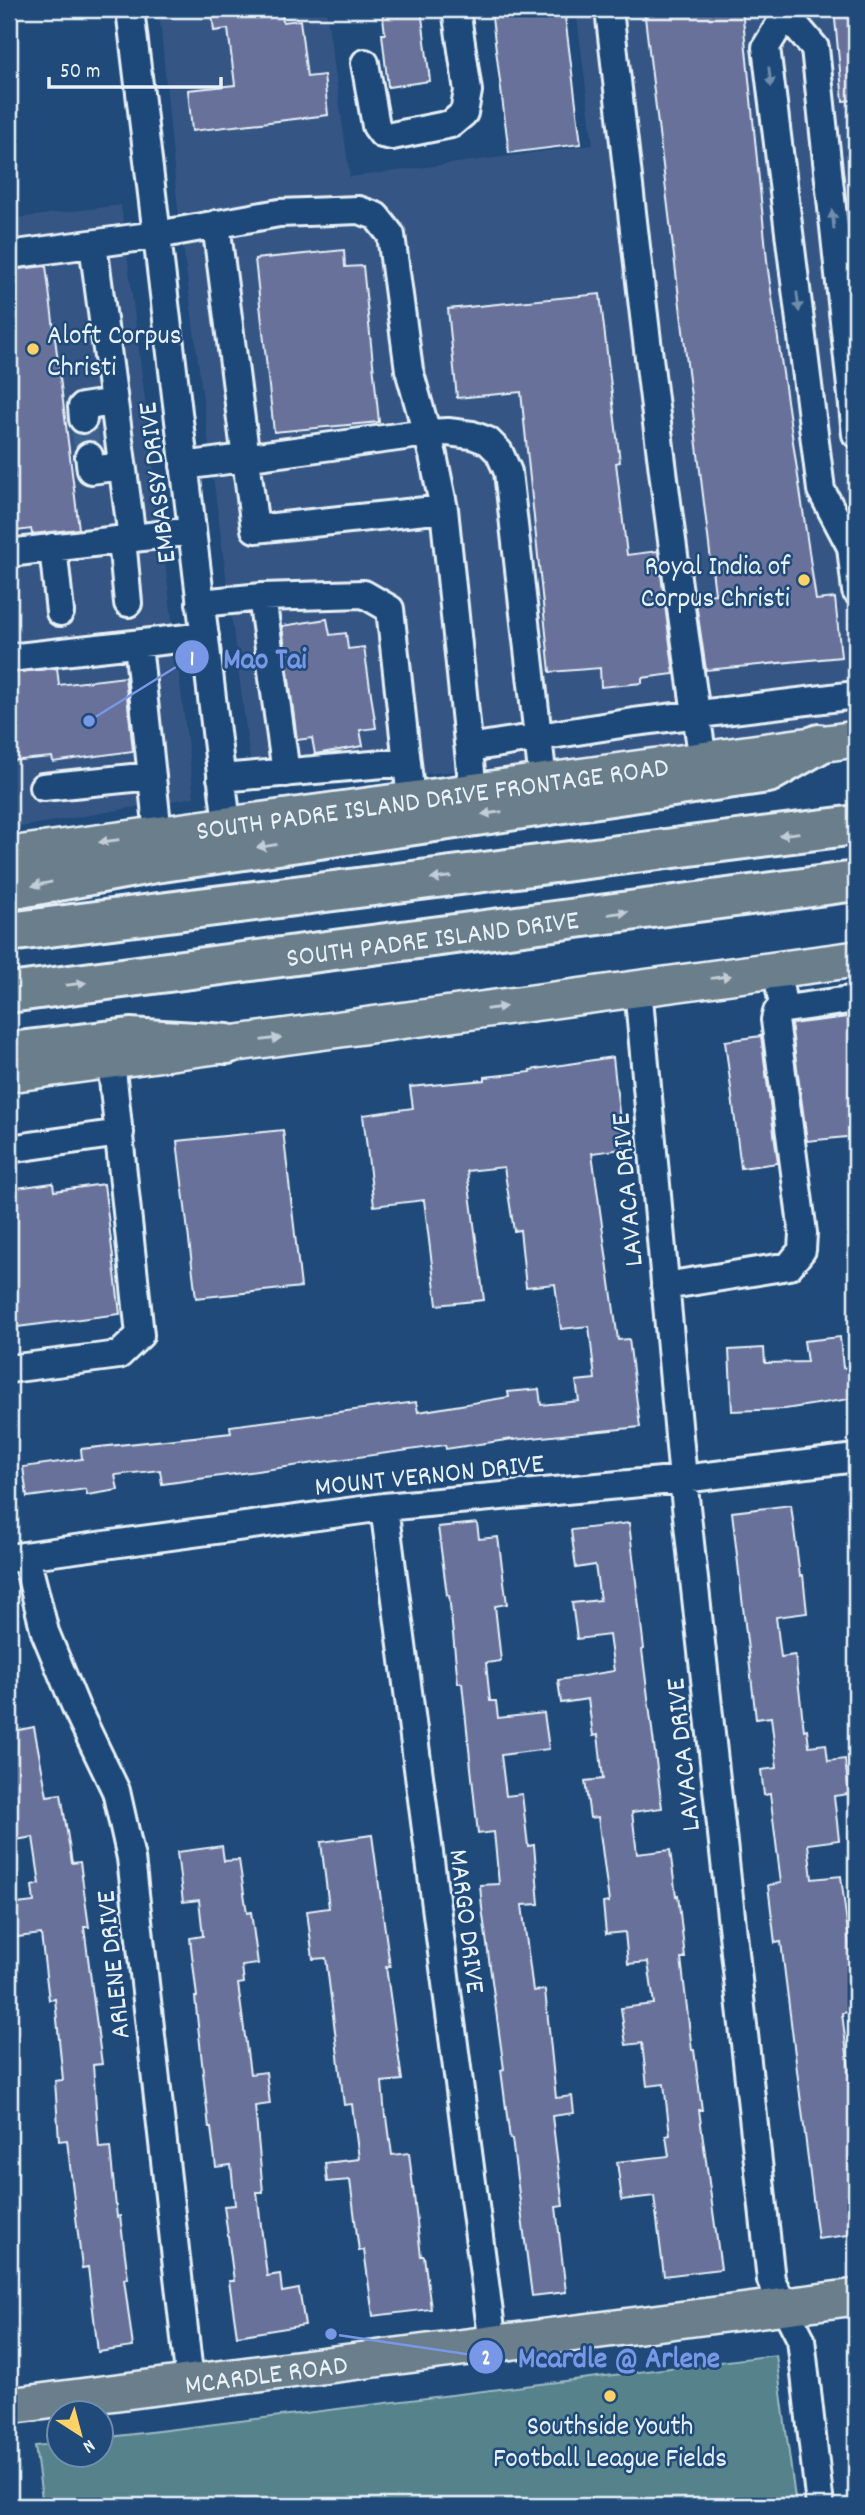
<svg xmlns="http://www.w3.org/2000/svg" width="865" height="2515" viewBox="0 0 865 2515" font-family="Dekko,sans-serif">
	<rect width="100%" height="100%" fill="#1f4a7a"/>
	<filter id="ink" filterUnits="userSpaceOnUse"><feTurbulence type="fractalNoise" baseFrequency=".0143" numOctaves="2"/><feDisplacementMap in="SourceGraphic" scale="14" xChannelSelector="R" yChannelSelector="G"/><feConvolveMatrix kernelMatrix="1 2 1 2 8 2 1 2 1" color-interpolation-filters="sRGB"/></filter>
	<g filter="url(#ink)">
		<path fill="#355684" d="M159,9H326L350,177L593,145L576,9H856V723L668,751L254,790L177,200Z
			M121,205L194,797L9,829V219Z"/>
		<path fill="#54828b" stroke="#9ebac2" stroke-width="2" d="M776,2355L796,2506H43L35,2446L59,2443L60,2456H102V2438Z"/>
		<path fill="#67719a" stroke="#e8f1f8" stroke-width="2" d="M260,9H281L283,22L300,20L307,77L324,75L328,115L192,131L188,90L235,85L228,29L214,31L212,13Z
			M382,9H421L430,81L388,87L382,34H385Z
			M501,9H564L581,144L509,153L491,10Z
			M644,9H742L768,270L816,600L835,598L841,657L706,670L695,596L715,594Z
			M834,9H856V100L843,101Z
			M344,250L345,267L363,266L379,422L274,432L255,259Z
			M46,266L79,529L32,534L31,529L9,532V479L15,478L9,430V270Z
			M600,294L620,462L616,463L627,555L658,551L674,674L642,678V683L601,687L600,668L550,672L521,392L457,398L448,309Z
			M327,619L330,635L346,633L348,649L364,647L376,728L360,730L363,746L315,754L312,738L297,740L282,626Z
			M57,668L59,685L125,677L133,751L53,762L52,757L9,761V673Z
			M856,1016V1136L807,1141L791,1024Z
			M761,1036L778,1163L741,1168L725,1041Z
			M613,1057L623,1149L592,1153L618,1340L629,1339L640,1427L513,1440V1439L446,1449L445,1445L162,1484L160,1470L115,1475L118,1490L87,1495L86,1489L27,1497L23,1467L82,1459L81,1449L231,1433L230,1426L416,1402L418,1412L509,1397L508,1392L539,1389L541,1405L579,1401L576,1381L595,1379L589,1326L561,1329L555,1284L526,1287L520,1230L514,1231L504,1167L467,1171L484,1300L437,1305L424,1200L374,1206L363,1115L413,1108L410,1087L485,1080V1077L531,1072L530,1070Z
			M283,1130L301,1287L196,1298L177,1141Z
			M53,1183L54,1191L104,1184L120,1314L9,1328V1189Z
			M840,1337L843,1368L856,1366V1398L785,1409L732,1411L729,1350L764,1348L765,1363L807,1362L804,1341Z
			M791,1505L800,1576L803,1575L807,1613L776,1617L781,1657L795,1655L804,1730L807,1729L809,1746L826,1744L828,1761L845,1759L849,1794L834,1796L839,1840L808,1844L812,1879L841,1876L856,1999V2011L842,2013L856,2128V2139L852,2140L856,2173L851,2174L856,2214V2234L818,2239L781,1942L775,1943L768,1885L781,1883L770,1794L764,1795L761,1770L777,1768L771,1717L756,1719L732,1512Z
			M477,1523L479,1539L498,1537L507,1604L495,1606L501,1661L486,1663L490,1701H496L498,1718L544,1713L549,1749L501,1755L506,1796L522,1794L528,1846L534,1845L539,1904L522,1905L533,1991L545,1990L556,2098L572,2096L574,2113L552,2116L563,2206L556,2207L566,2292L532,2296L512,2139H510L501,2070L504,2069L482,1908L480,1885L499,1884L494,1832L478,1834L462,1683H458L449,1595H447L438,1527Z
			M629,1523L644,1649L642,1650L662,1808L632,1812L637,1854L670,1850L676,1896L678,1895L685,1958H681L692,2050H694L702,2110H699L721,2269L664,2276L654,2196L622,2200L617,2162L669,2156L666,2136L670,2135L664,2084L647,2086L642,2043L626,2045L621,2008L654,2004L648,1962L628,1964L625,1932L606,1934L603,1903L609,1902L598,1817L590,1818L585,1781L603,1779L598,1735L593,1736L588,1699L561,1703L558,1680L614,1671L609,1635L577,1639L572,1603L600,1600L595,1565L576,1568L571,1530Z
			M34,1727L47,1796L61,1794L72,1863L80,1862L89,1927H84L102,2064L93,2065L99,2148L110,2147L117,2217L120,2216L128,2278L124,2279L133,2347L98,2352L88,2267L82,2268L67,2140L59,2141L55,2081L63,2080L55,1999L49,2000L41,1934L9,1938V1905L34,1902L32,1886L40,1884L33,1837L16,1840L9,1790V1732Z
			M372,1835L390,1966L386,1967L402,2080L382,2082L385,2117H387L392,2155L409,2153L421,2256H424L431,2309L373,2316L364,2250L359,2251L350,2180L327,2182L325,2163L359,2159L352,2104L344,2105L326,1958L313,1959L307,1911L329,1908L321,1842Z
			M222,1846L224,1861L239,1860L247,1913L251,1912L258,1964L242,1966L244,1983L238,1984L250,2074L266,2072L270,2104L255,2106L263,2192H257L267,2276L280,2274L282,2292L299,2289L305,2325L237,2336L229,2281H234L224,2206L235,2205L231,2165L216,2167L211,2128H209L195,1997H197L190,1938L203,1936L199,1900L183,1902L177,1852Z"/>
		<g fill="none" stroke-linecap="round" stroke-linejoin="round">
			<path stroke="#3d638d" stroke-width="26" stroke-dasharray="26 13" stroke-linecap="butt" d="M83,419L89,456"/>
			<g stroke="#e8f1f8" stroke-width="32">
				<path id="minor" d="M130,9L227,824
					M609,9C637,259 665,510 703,760
					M785,9L786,14L815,48L856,434
					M786,14L766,47L821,490L851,547L856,521
					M365,63L376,126L382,134L392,136L451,124L464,113L468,91L456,9
					M216,224L255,529L444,509
					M93,244L132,538
					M9,255L157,235L279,213L359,210L376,216L391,235L409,370L433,455L444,509L473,791
					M83,419L82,407L114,402
					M89,456L91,470L122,466
					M184,466L427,433L448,432L472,435L488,441L499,452L508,472L543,781
					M122,539L128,603
					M53,547L60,612
					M851,547L856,591
					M9,553L192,531
					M262,597L286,773
					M200,603L262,597L364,594L390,609L411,799
					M138,644L158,834
					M9,658L205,636
					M469,748L634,722L856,695
					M221,778L407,762
					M43,787L152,776
					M638,988L683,1479L771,2280L801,2339L820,2506
					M780,989L783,1005L786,1009L856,999
					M9,1149L120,1133
					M665,1286L789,1266L802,1250L803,1233L775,1020L777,1012L783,1005
					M9,1369L119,1355L140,1335L111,1060
					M384,1507L493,2344
					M26,1557L45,1632L77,1710L116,1791L131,1858L190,2383
					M9,1558L384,1507L683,1479L856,1458"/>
			</g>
			<g stroke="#e8f1f8" stroke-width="40">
				<g id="major">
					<path id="s1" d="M9,855L856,739"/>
					<path d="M9,1074L856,959"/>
					<path id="s2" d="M9,2406L856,2297"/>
				</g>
			</g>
			<g stroke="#e8f1f8" stroke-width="44">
				<g id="highway">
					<path d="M9,890L155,863L768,773L819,744"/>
					<path d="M9,932L856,825"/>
					<path id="s3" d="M9,993L856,881"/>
					<path d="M9,1052L130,1038L227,1044"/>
				</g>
			</g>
			<use href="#minor" stroke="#1f4a7a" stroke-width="26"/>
			<use href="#major" stroke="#6b7e8b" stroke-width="35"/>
			<use href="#highway" stroke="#6b7e8b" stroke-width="38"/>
		</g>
		<defs><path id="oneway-solid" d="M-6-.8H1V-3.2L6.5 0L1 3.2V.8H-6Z" transform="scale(1.75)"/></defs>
		<g fill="#6f8dac">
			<use href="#oneway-solid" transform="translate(770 77) rotate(83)"/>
			<use href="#oneway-solid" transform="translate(833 220) rotate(-96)"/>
			<use href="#oneway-solid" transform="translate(798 302) rotate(83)"/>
		</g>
		<g fill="#c2ced7">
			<use href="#oneway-solid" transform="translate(492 813) rotate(172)"/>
			<use href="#oneway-solid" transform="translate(789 834) rotate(173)"/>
			<use href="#oneway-solid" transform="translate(109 841) rotate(172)"/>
			<use href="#oneway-solid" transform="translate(267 846) rotate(171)"/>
			<use href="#oneway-solid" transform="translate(441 878) rotate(173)"/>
			<use href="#oneway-solid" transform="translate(42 884) rotate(169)"/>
			<use href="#oneway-solid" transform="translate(618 913) rotate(-8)"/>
			<use href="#oneway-solid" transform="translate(721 977) rotate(-8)"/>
			<use href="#oneway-solid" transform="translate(76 984) rotate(-8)"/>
			<use href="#oneway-solid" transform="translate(496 1008) rotate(-8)"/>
			<use href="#oneway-solid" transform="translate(271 1039) rotate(-8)"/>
		</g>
	</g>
	<g fill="#ffd166" stroke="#1f4a7a" stroke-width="2.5">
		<circle cx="33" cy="349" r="7"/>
		<circle cx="804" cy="580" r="7"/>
		<circle cx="610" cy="2396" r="7"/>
	</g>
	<g text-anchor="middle" stroke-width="5" stroke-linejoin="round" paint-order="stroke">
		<g font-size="28" fill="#e8f1f8" stroke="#1f4a7a" text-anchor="start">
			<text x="47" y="343">Aloft Corpus<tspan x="47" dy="32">Christi</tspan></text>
			<text x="790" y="574" text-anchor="end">Royal India of<tspan x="790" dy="32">Corpus Christi</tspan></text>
			<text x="610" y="2434" text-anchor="middle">Southside Youth<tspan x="610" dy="32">Football League Fields</tspan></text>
		</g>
		<g font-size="28" fill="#e8f1f8" stroke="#1f4a7a">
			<text transform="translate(155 483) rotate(-97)" y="10">EMBASSY DRIVE</text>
			<text dy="10" stroke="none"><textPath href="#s1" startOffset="427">SOUTH PADRE ISLAND DRIVE FRONTAGE ROAD</textPath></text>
			<text dy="10" stroke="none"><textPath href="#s3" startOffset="427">SOUTH PADRE ISLAND DRIVE</textPath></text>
			<text transform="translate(625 1190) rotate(-95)" y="10">LAVACA DRIVE</text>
			<text transform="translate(429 1473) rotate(-6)" y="10">MOUNT VERNON DRIVE</text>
			<text transform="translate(681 1755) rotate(-96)" y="10">LAVACA DRIVE</text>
			<text transform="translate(469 1921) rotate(83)" y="10">MARGO DRIVE</text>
			<text transform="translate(111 1965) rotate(-96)" y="10">ARLENE DRIVE</text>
			<text dy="10" stroke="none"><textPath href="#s2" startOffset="259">MCARDLE ROAD</textPath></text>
		</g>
	</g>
	<path fill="none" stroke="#7897e6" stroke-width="2.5" d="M89 721L192 657M331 2334L486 2357"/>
	<g fill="#7897e6" stroke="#1f4a7a" stroke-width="2.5">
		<circle cx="89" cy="721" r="7"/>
		<circle cx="331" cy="2334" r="7"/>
		<circle cx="192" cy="657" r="18"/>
		<circle cx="486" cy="2357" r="18"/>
	</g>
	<g font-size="21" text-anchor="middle" font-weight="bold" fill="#fff">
		<text x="192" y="665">1</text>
		<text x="486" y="2364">2</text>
	</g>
	<g font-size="30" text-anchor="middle" font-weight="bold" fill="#7897e6" stroke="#1f4a7a" stroke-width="5" stroke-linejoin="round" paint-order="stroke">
		<text x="265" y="668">Mao Tai</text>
		<text x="619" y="2367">Mcardle @ Arlene</text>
	</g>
	<rect width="865" height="2515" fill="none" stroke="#1f4a7a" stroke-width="35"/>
	<rect x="18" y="18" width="830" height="2480" fill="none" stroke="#e8f1f8" stroke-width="2.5" filter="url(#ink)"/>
	<g transform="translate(80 2434) rotate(144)"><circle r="33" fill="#1f4a7a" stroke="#6f8dac" stroke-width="2"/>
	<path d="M0-5L12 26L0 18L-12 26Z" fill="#ffd166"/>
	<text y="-10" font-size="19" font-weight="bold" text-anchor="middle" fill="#e8f1f8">N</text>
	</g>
	<path d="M49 77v10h172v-10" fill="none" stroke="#e8f1f8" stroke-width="3.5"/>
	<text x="60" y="77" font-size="21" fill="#e8f1f8" stroke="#1f4a7a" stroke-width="5" paint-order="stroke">50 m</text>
</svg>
